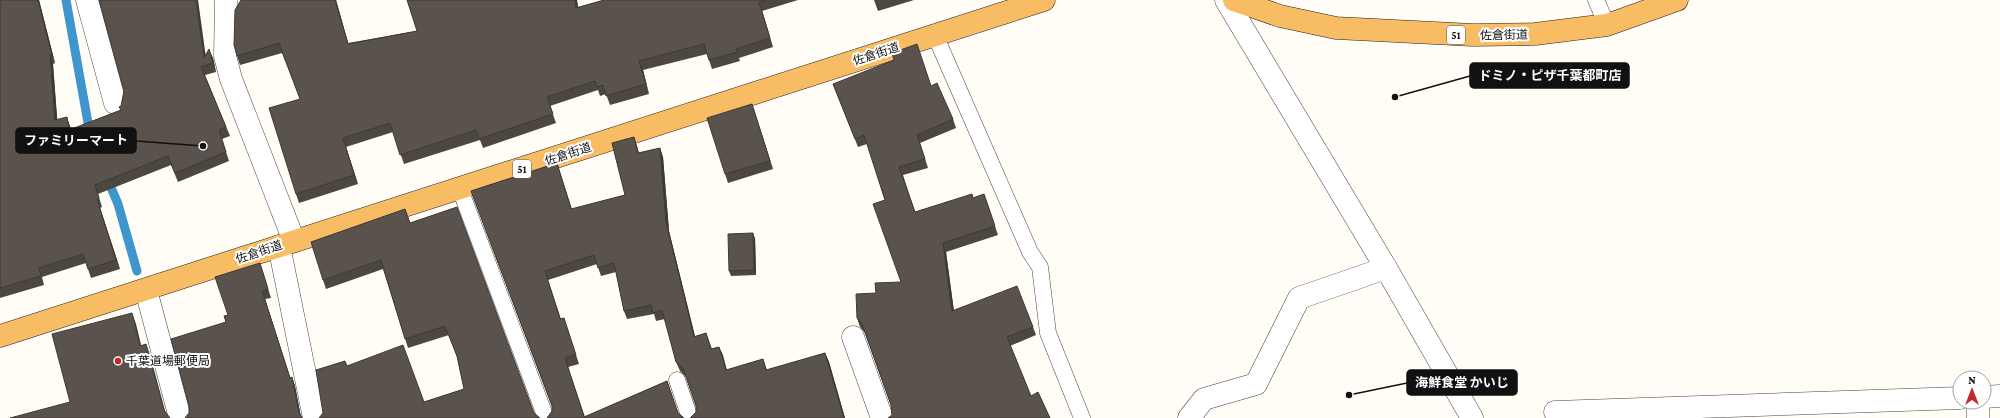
<svg xmlns="http://www.w3.org/2000/svg" width="2000" height="418" viewBox="0 0 2000 418" font-family="'Crimson Pro','Noto Sans JP',serif">
	<rect width="100%" height="100%" fill="#fffdf5"/>
	<g fill="none" stroke-linecap="round" stroke-linejoin="round">
		<path stroke="#3f96cf" stroke-width="9" d="M66,0L90,134
			M107,178L118,204L137,271"/>
		<g stroke="#444" stroke-width="17">
			<path id="service" d="M1596,0L1607,25
				M935,35L1030,252L1040,267L1048,333L1082,418
				M460,189L546,418
				M677,380L690,418"/>
		</g>
		<g stroke="#444" stroke-width="23">
			<path id="minor" d="M87,0L115,103
				M226,0L225,56L231,79L294,241
				M279,246L314,418
				M146,290L180,418
				M853,337L882,418
				M1984,397L2000,396
				M1978,402V418
				M1555,412L1960,398
				M1189,418L1204,399L1256,384L1299,298L1386,268"/>
		</g>
		<g stroke="#444" stroke-width="23">
			<path id="tertiary" d="M1226,0L1386,268L1472,418"/>
		</g>
		<g stroke="#222" stroke-width="23">
			<path id="trunk" d="M1234,0L1280,16L1336,28L1473,35L1535,34L1607,25L1677,0
				M0,336L1044,0"/>
		</g>
		<use href="#service" stroke="#fff" stroke-width="16"/>
		<use href="#minor" stroke="#fff" stroke-width="22"/>
		<use href="#tertiary" stroke="#fff" stroke-width="22"/>
		<use href="#trunk" stroke="#f7bc64" stroke-width="22"/>
	</g>
	<path fill="#4d4742" d="M0,0H39L55,63L53,64L57,120L70,126L71,130L121,110L124,91L206,55L213,58L216,72L205,75L230,136L222,139L229,161L178,182L171,165L98,194L102,207L100,208L120,269L91,278L86,263L42,277L44,285L0,298Z
		M241,0H336L348,43L417,31L577,0L578,7L605,0H798L762,11L773,47L739,58L740,61L712,69L707,54L643,70L649,94L610,105L606,94L600,96L598,90L550,106L556,123L483,148L480,140L404,164L393,132L346,147L358,184L299,203L296,194L300,99L282,53L240,65L237,56Z
		M874,0H914L878,11Z
		M833,84L931,86L953,119L956,128L920,143L928,168L903,175L915,212L973,198L984,194L998,235L946,252L954,311L1033,327L1036,335L1010,346L1031,396L1050,418L892,415L891,405L865,333L860,327L857,318L876,293L901,282L885,200L867,144L858,147Z
		M752,104L773,169L728,183L725,174Z
		M634,137L639,153L660,148L663,157L669,231L695,336L706,333L712,349L719,347L727,370L763,359L767,370L825,353L829,362L845,418H690L696,412V406L686,377L680,371L676,362L665,319L656,321L654,314L627,319L624,311L616,272L601,276L597,264L548,280L561,319L564,318L579,364L568,367L585,417L667,381L678,413L684,418H547L552,411V406L471,191L557,163L572,209L625,195L612,143Z
		M410,223L534,413H323L347,366L424,402L464,389L457,357L449,335L408,348L383,269L326,289L323,280Z
		M755,238L756,275L731,276L729,271Z
		M263,272L271,298L265,299L290,378L292,377L295,386L301,417L189,413L226,322L228,315Z"/>
	<path fill="#3f3936" d="M38,0H39L55,63L52,55Z
		M196,0H198L207,65L204,58Z
		M335,0H336L351,53L348,44Z
		M575,0H577L579,17L576,8Z
		M759,2L762,11L773,47L770,38Z
		M209,49L213,58L216,72L213,63Z
		M50,55L53,64L58,129L55,120Z
		M639,61L643,70L649,94L646,84Z
		M752,104L755,113L773,169L770,161Z
		M67,117L70,126L73,139L69,130Z
		M634,137L637,146L641,162L638,153Z
		M343,138L346,147L358,184L354,175Z
		M660,148L663,157L669,231L697,345L694,337L666,222Z
		M97,199L100,208L120,269L116,260Z
		M753,233L755,238L756,275L754,270Z
		M943,243L946,252L955,320L952,311Z
		M262,291L265,299L293,386L290,378Z
		M132,313L136,324L144,357L140,346Z
		M146,344L150,355L167,418L164,410Z
		M719,347L723,355L729,379L726,370Z
		M825,353L829,362L845,418H844Z
		M292,377L295,386L301,418L299,412Z"/>
	<path fill="#5a524d" stroke="#3f3936" d="M0,0H38L52,55H50L55,120L67,117L69,130L121,110L119,107L121,106L124,91L99,0H196L204,58L209,49L213,63L201,67L226,127L219,130L226,152L175,173L168,156L95,185L99,198L97,199L116,260L88,269L83,254L39,268L41,276L0,288Z
		M241,0H335L348,44L417,31L407,0H575L576,8L604,0H766L759,2L770,38L736,49L737,52L709,60L704,44L639,61L646,84L606,96L603,85L597,87L595,81L547,97L553,114L479,139L476,130L400,155L390,123L343,138L354,175L296,194L269,108L300,99L279,43L237,56L234,45L235,10Z
		M917,44L931,86L937,83L953,119L917,135L925,159L899,167L915,212L972,194L973,198L984,194L995,226L943,243L952,311L1017,286L1033,327L1007,337L1031,396L1038,392L1050,418H888L892,415L891,405L862,324L857,318L856,294L876,293L875,283L901,282L873,204L885,200L864,135L855,139L833,84L894,60L892,53Z
		M752,104L770,161L725,174L707,118Z
		M634,137L638,153L660,148L666,222L694,337L706,333L711,349L719,347L726,370L763,359L766,370L825,353L844,418H690L696,412V406L683,368L676,362L662,310L653,313L651,305L624,311L614,263L598,268L594,255L545,271L560,319L564,318L576,355L565,358L584,417L667,381L678,413L684,418H547L552,411V406L471,191L557,163L571,209L625,195L612,143Z
		M457,207L534,413L540,418H319L323,413L316,370L345,361L347,366L403,345L424,402L464,389L457,356L445,326L405,339L381,260L323,280L311,242L405,209L410,223Z
		M753,233L754,270L729,271L728,234Z
		M260,263L268,289L262,291L290,378L292,377L299,412L302,418H185L189,413V406L171,339L226,322L224,316L228,315L215,277Z
		M132,313L140,346L146,344L164,410L170,418H10L70,402L52,334Z"/>
	<circle fill="#c4262e" stroke="#fff" stroke-width="1.5" cx="118" cy="361" r="4"/>
	<g text-anchor="middle" stroke-width="4" stroke-linejoin="round" paint-order="stroke">
		<g fill="#fff" stroke="#585858" stroke-width="1">
			<rect x="1447" y="26" width="18" height="18" rx="3"/>
			<rect x="513" y="160" width="18" height="18" rx="3"/>
		</g>
		<g font-size="11" font-weight="bold" fill="#111">
			<text x="1456" y="39">51</text>
			<text x="522" y="173">51</text>
		</g>
		<g font-size="12" fill="#111" stroke="#fff">
			<text transform="translate(1504 35) rotate(-1)" y="4">佐倉街道</text>
			<text transform="translate(876 54) rotate(-18)" y="4">佐倉街道</text>
			<text transform="translate(568 154) rotate(-18)" y="4">佐倉街道</text>
			<text transform="translate(259 252) rotate(-19)" y="4">佐倉街道</text>
		</g>
		<g font-size="12" fill="#111" stroke="#fff" text-anchor="start">
			<text x="126" y="365">千葉道場郵便局</text>
		</g>
	</g>
	<path fill="none" stroke="#111" stroke-width="1.5" d="M1395 97L1470 76M203 146L136 141M1349 395L1407 383"/>
	<g fill="#111" stroke="#fff" stroke-width="1.5">
		<circle cx="1395" cy="97" r="4"/>
		<circle cx="203" cy="146" r="4"/>
		<circle cx="1349" cy="395" r="4"/>
	</g>
	<g fill="#111" stroke="#111" stroke-width="1.5">
		<rect x="1470" y="63" width="159" height="25" rx="4"/>
		<rect x="16" y="128" width="120" height="25" rx="4"/>
		<rect x="1407" y="370" width="110" height="25" rx="4"/>
	</g>
	<g font-size="13" text-anchor="middle" font-weight="bold" fill="#fff">
		<text x="1550" y="80">ドミノ・ピザ千葉都町店</text>
		<text x="76" y="145">ファミリーマート</text>
		<text x="1462" y="387">海鮮食堂 かいじ</text>
	</g>
	<g transform="translate(1972 390)"><circle r="19" fill="#ffffff" stroke="#a0a0a0"/>
	<path d="M0-3L7 15L0 10L-7 15Z" fill="#c4262e"/>
	<text y="-6" font-size="11" font-weight="bold" text-anchor="middle" fill="#111111">N</text>
	</g>
</svg>
